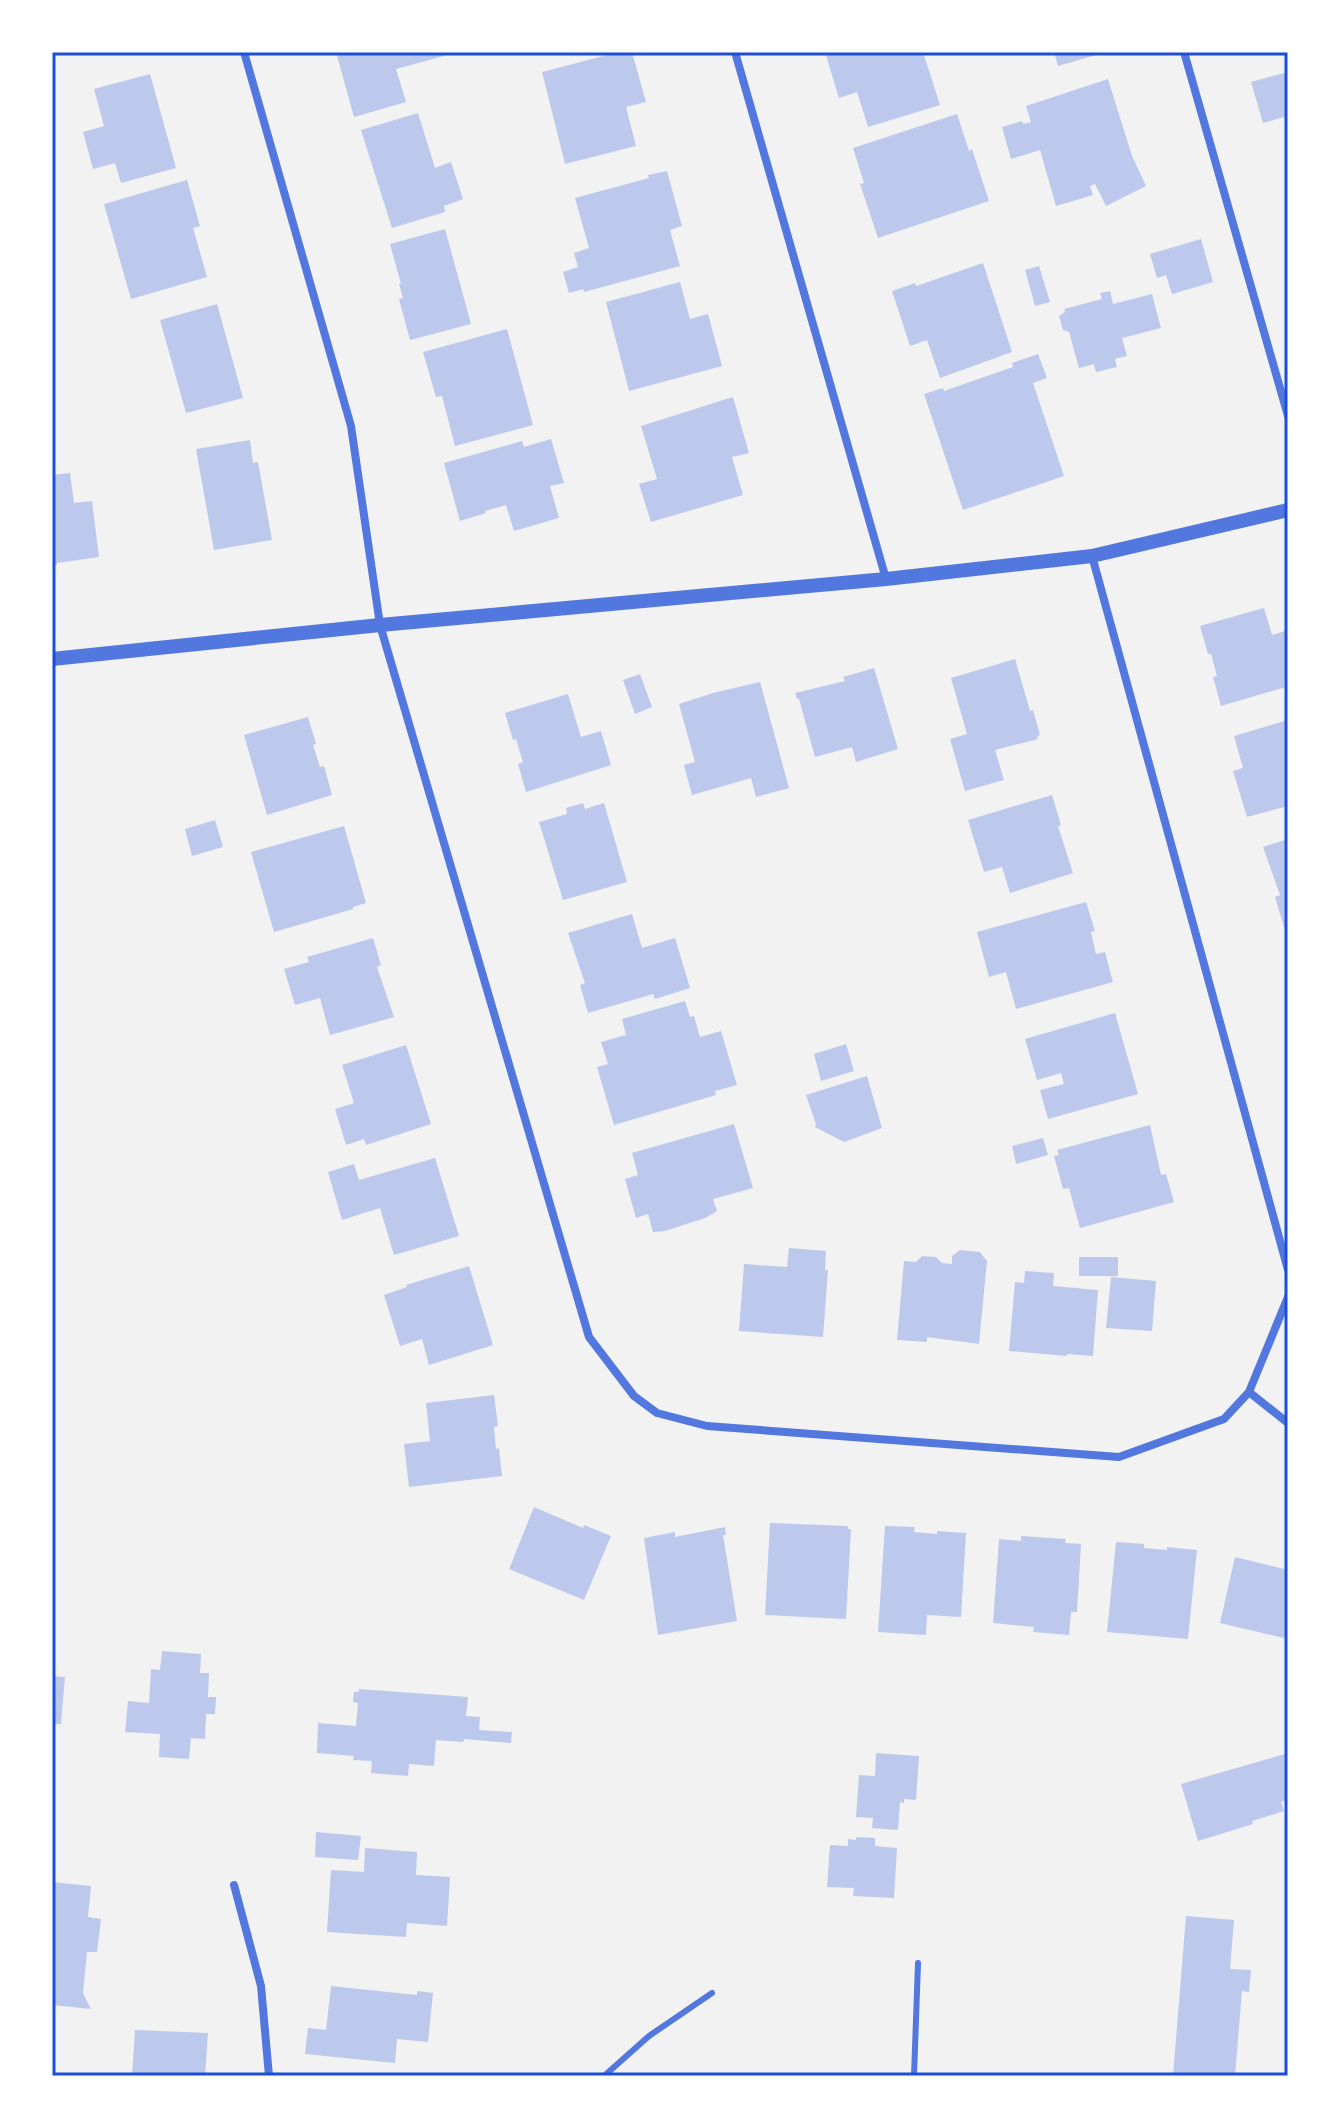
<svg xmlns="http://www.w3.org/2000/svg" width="1340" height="2128" viewBox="0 0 1340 2128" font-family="'Playfair Display',serif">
	<rect width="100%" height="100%" fill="#f2f2f2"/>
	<path fill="#bdc9ec" d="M336,52H445L444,56L396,69L406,102L354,117Z
		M619,52H632L646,102L626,107L636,146L565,164L542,72Z
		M825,52H923L940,105L868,127L857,92L839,98Z
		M1054,52H1103V53L1058,66Z
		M1288,72V116L1263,123L1251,82Z
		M150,74L176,168L121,183L115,163L93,169L83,132L104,126L94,89Z
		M1108,79L1132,156L1146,186L1106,206L1095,184L1090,186L1093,195L1056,206L1040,150L1011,159L1002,127L1022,121L1023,124L1031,122L1026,106Z
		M418,113L435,168L451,162L463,199L444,206L445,212L392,228L361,130Z
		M957,114L969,151L972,149L989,201L878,238L860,184L864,183L853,148Z
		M667,171L682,226L670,230L680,266L584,292L583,289L569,293L563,272L578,267L574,253L589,248L575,198L649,178L648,175Z
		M187,180L200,226L193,228L207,277L131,299L104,204Z
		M445,229L471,324L410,340L399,299L403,298L399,284H401L390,244Z
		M1201,239L1213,282L1172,294L1166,275L1157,278L1150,254Z
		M983,263L1012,352L940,378L927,340L910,346L892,291L915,283L916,286Z
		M1039,266L1050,302L1035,306L1025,270Z
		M680,282L690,319L708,314L722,366L629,391L606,302Z
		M1110,291L1113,304L1152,294L1161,328L1122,338L1127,356L1115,359L1117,367L1096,372L1094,364L1079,368L1069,332L1063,330L1059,316L1065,312L1064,309L1102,299L1100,293Z
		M217,304L243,398L186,413L160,320Z
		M507,329L533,425L455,446L442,396L436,397L423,352Z
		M1038,354L1047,378L1033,383L1064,476L963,510L924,394L943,388L944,391L1013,367L1012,363Z
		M733,397L749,453L732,457L743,495L651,522L639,484L657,479L641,426Z
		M551,439L564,483L550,486L559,518L514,531L506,505L485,511L486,513L460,521L444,463L522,441L524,447Z
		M250,440L253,463L258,462L272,540L214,550L196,449Z
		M70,473L74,503L92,501L99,557L57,563V565L52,566V475Z
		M1264,608L1272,635L1288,630V680L1284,681L1286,687L1221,706L1213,677L1217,676L1211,654H1208L1200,626Z
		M1015,659L1030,711L1033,710L1040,735L1037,736L1038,739L995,750L1004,780L965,791L950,739L967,734L951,678Z
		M874,668L898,749L856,762L852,747L815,757L799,699H797L795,693L845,681L843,677Z
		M640,674L652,707L635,714L623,680Z
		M760,682L789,788L756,797L751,778L692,795L684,765L695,762L679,704L713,693Z
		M568,694L581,737L601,731L611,765L526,792L518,764L523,762L516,739L513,740L505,713Z
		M308,717L316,744L313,745L320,767L324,766L332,795L267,815L244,735Z
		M1288,720V806L1247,817L1233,771L1243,768L1234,736Z
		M1052,795L1061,825L1058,826L1073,873L1010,893L1002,867L984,872L968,820Z
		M583,803L585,809L604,803L627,882L563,900L539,822L567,814L566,808Z
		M215,820L223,847L192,856L185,829Z
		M344,826L366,903L353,907V909L274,932L251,852Z
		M1288,839V926L1284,927L1275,897L1280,895L1263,847Z
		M1086,902L1095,931L1091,932L1096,954L1105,952L1113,982L1016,1009L1006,972L989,977L977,932Z
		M632,914L642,948L675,938L690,988L655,999L653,994L588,1013L580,985L585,983L568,933Z
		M373,938L381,965L377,967L394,1017L330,1035L320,998L295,1005L284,969L309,962L307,957Z
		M685,1001L690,1017L694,1016L700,1037L721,1031L737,1085L715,1091L716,1095L614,1125L597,1067L608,1064L601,1042L626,1035L622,1019Z
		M1115,1013L1138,1094L1048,1119L1040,1090L1064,1084L1061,1073L1037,1080L1025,1039Z
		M846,1044L854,1071L821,1081L814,1054Z
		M406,1045L431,1124L366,1145L364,1139L346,1145L335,1109L354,1103L342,1065Z
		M867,1076L882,1128L844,1142L815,1127L816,1124L806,1095Z
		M734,1124L753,1188L713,1199L717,1211L705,1218L665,1231L653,1232L648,1214L636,1218L625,1179L638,1175L632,1153Z
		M1150,1125L1161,1175L1166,1174L1174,1202L1080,1228L1069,1188L1063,1189L1054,1156L1059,1155L1057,1150Z
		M1043,1138L1048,1155L1016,1164L1012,1146Z
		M435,1158L459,1236L394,1255L380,1208L342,1220L328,1172L354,1164L359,1180Z
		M789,1248L826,1251L825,1270H828L823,1337L739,1331L744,1264L787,1267Z
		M960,1250L980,1252L987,1261L979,1344L927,1337V1342L897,1340L904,1261L916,1262L922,1256L936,1257L942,1263L952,1264V1256Z
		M1079,1257H1118V1276H1079Z
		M469,1266L493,1345L429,1365L422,1339L400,1346L384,1295L407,1287L406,1285Z
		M1025,1271L1054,1273L1053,1286L1098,1290L1093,1356L1067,1354V1356L1009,1351L1015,1282L1024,1283Z
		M1111,1277L1156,1281L1152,1331L1106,1328Z
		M494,1395L498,1426L494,1427L496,1449L499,1448L502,1476L409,1487L404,1444L430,1441L426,1403Z
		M534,1507L583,1528L584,1525L611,1536L584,1600L509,1569Z
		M770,1523L848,1526V1529H851L846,1619L765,1615Z
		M885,1526L915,1527L914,1532L937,1534V1531L966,1533L961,1617L927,1615L926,1635L878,1632Z
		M725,1527L726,1535H723L737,1621L658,1635L644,1538L675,1532V1537Z
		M1021,1536L1066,1539L1065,1543L1081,1544L1077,1612H1071L1069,1635L1033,1632L1034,1627L993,1623L999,1539L1021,1541Z
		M1116,1542L1144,1544V1548L1167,1550V1547L1197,1550L1188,1639L1107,1632Z
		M1235,1557L1288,1570V1639L1220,1623Z
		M162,1651L201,1654L200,1673H209L208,1697H216L215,1714H206L205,1739L191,1738L189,1759L159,1757L160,1734L125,1732L128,1701L149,1703L151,1669L160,1670Z
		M52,1676L65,1677L61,1724H52Z
		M359,1689L468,1697L466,1716L480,1717L479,1730L512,1732L511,1743L464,1739L463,1742L436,1740L434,1766L409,1764L408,1776L371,1773L372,1761L353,1760L354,1756L317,1753L318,1723L356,1726L358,1703L353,1702L354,1692H359Z
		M876,1753L919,1756L916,1800L904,1799V1803L900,1802L898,1830L872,1828L873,1818L856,1817L859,1775L875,1776Z
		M1288,1753V1800L1281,1802L1284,1811L1252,1821L1253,1824L1198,1841L1181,1784Z
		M316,1832L361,1836L358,1860L315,1857Z
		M856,1837L875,1838V1846L897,1848L894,1898L853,1896L854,1888L827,1887L830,1845L848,1846V1839L856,1840Z
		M365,1848L417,1852L416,1875L450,1877L447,1926L407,1923L406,1937L327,1932L331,1870L364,1872Z
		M52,1882L91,1886L88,1917L101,1919L97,1952H87L83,1993L91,2009L52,2005Z
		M1186,1916L1234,1920L1230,1969L1251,1970L1249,1992L1242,1991L1235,2076H1173Z
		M331,1986L417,1995V1991L433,1993L428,2042L397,2039L395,2063L305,2054L308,2028L326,2030Z
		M135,2030L208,2033L205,2076H132Z"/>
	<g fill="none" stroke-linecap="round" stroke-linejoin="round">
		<path stroke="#5277de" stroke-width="6" d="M604,2076L649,2036L712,1993
			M914,2076L918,1963"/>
		<path stroke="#5277de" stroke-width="8" d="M244,52L351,426L380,625L589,1337L634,1396L657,1413L707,1426L1119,1457L1224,1419L1249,1392L1288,1297
			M735,52L886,579
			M1184,52L1288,416
			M1092,556L1288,1270
			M1249,1392L1288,1423
			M234,1885L261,1986L269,2076"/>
		<path stroke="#5277de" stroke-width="14" d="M52,659L380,625L886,579L1092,556L1288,510"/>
	</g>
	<rect width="1340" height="2128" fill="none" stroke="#ffffff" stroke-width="108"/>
	<rect x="54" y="54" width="1232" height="2020" fill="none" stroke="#1d4ed8" stroke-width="3"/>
</svg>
